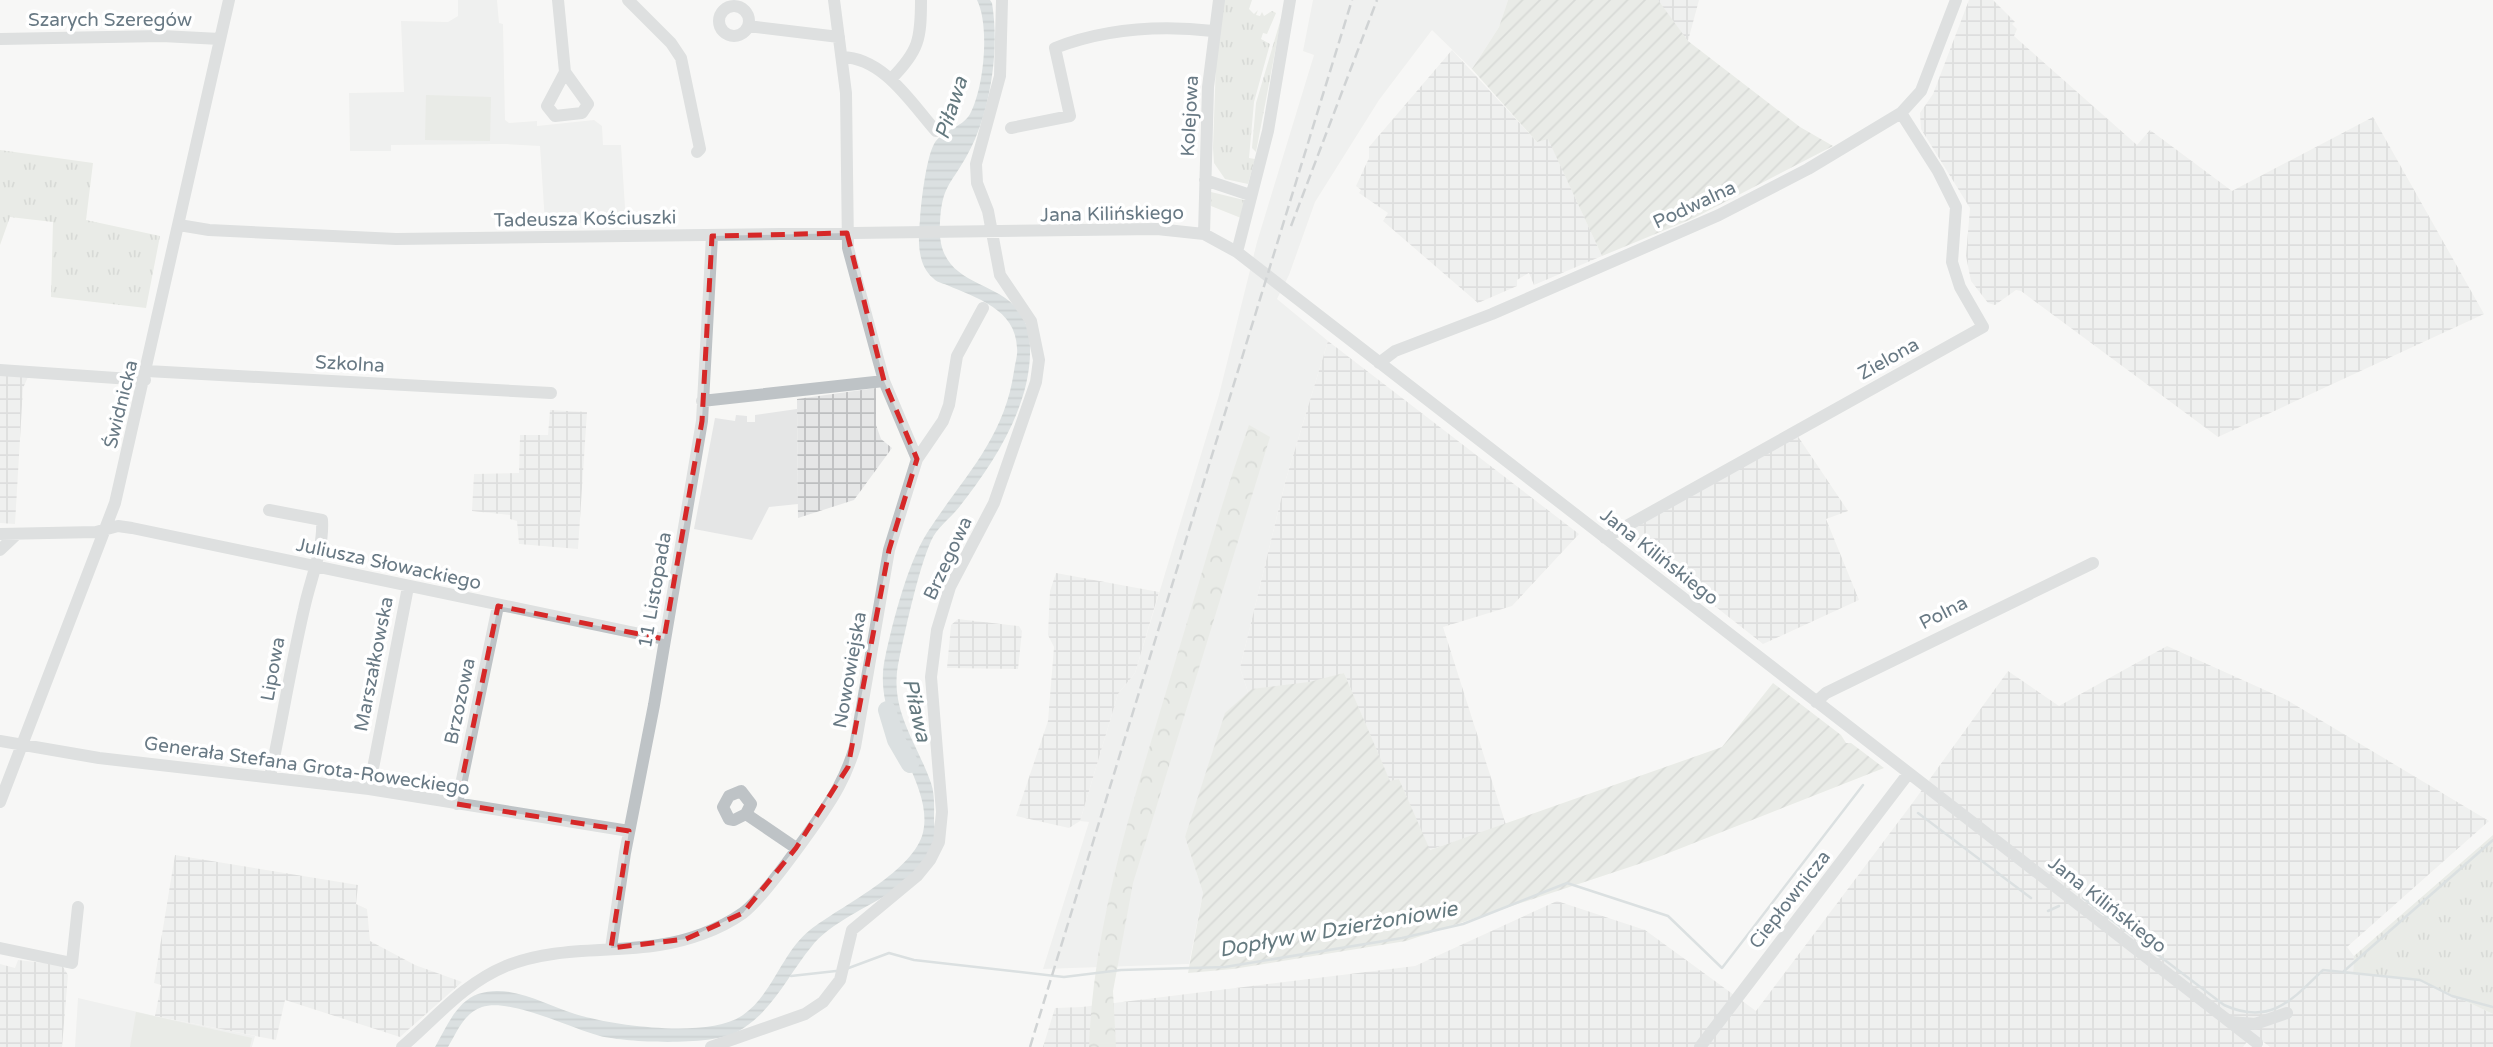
<svg xmlns="http://www.w3.org/2000/svg" width="2493" height="1047" viewBox="0 0 2493 1047" font-family="'Varela Round',sans-serif">
	<defs>
		<pattern id="industrial-grid" width="8" height="8" patternUnits="userSpaceOnUse" patternTransform="scale(1.75)"><rect width="8" height="8" fill="#e5e6e6"/><path d="M0 4h8M4 0v8" fill="none" stroke="#bdbfc0"/></pattern>
		<pattern id="grass-tufts" width="24" height="20" patternUnits="userSpaceOnUse" patternTransform="scale(1.75)"><rect width="24" height="20" fill="#d7dcd4"/><path d="M3 7l-1-3M5 7V3M7 7l1-3M15 17l-1-3M17 17v-4M19 17l1-3" fill="none" stroke="#b2b7b2"/></pattern>
		<pattern id="forest-crowns" width="20" height="18" patternUnits="userSpaceOnUse" patternTransform="scale(1.75)"><rect width="20" height="18" fill="#d7dcd4"/><path d="M2 6a3 3 0 1 1 6 0M12 15a3 3 0 1 1 6 0" fill="none" stroke="#b2b7b2"/></pattern>
		<pattern id="garden-furrows" width="10" height="10" patternUnits="userSpaceOnUse" patternTransform="scale(1.75)"><rect width="10" height="10" fill="#d7dcd4"/><path d="M-1 1l2-2M0 10L10 0M9 11l2-2" fill="none" stroke="#b2b7b2"/></pattern>
		<pattern id="water-rules" width="6" height="5" patternUnits="userSpaceOnUse" patternTransform="scale(1.75)"><rect width="6" height="5" fill="#b8c4c8"/><path d="M0 2.5h6" fill="none" stroke="#99a4a8"/></pattern>
	</defs>
	<rect width="100%" height="100%" fill="#f7f7f5"/>
	<path fill="#e5e6e6" d="M458,0H497L499,23L503,24L505,120L509,123L537,121V126L594,120L602,126L603,145H621L626,223H545L540,146L505,144L391,145V151H350L349,93L404,92L401,21L448,22L458,16Z
		M1313,0H1508L1499,27L1472,69L1432,30L1379,100L1315,202L1289,275L1277,299L1328,341L1286,479L1240,668L1251,701L1185,837L1203,893L1189,964L1043,969L1089,822L1080,821L1118,694L1135,673L1219,395L1257,242L1314,55L1303,51Z
		M797,409L798,504L769,507L752,540L694,529L715,418L735,421L736,415L747,416V422H755V415Z
		M78,998L155,1016L255,1036L252,1047H75Z"/>
	<path fill="url(#industrial-grid)" d="M1658,0H1699L1688,41L1680,34Z
		M1969,0H1993L2015,22L2012,24L2017,29L2014,36L2137,145L2150,130L2232,191L2373,117L2484,314L2218,437L2021,291L2016,290L1995,305L1988,303L1971,281L1966,256L1970,208L1921,129L1920,113L1933,94Z
		M1452,50L1537,142L1548,138L1602,256L1534,285L1529,273L1527,274L1517,280V286L1478,303L1383,221L1388,213L1359,193L1361,190L1356,186L1369,158V147Z
		M1328,341L1579,534L1512,606L1443,627L1506,825L1429,850L1399,779L1390,782L1344,673L1251,701L1240,668L1286,479Z
		M0,375L28,377L23,388L15,524L0,523Z
		M876,388V425L881,439L892,448L854,500L798,518L797,399Z
		M550,410L587,412L578,549L519,544L517,521L510,519V515L472,511L474,474L519,473L520,435H548Z
		M1797,435L1848,511L1826,519L1859,600L1763,644L1622,533Z
		M1056,573L1159,592L1135,673L1118,694L1080,821L1069,828L1016,816L1048,721L1054,647L1048,635L1050,591Z
		M958,619L1019,626L1022,631L1018,669L947,668L951,625Z
		M2167,646L2287,700L2489,821L2347,947L2354,956L2353,974L2420,980L2493,1014V1047H2270L2253,1034L2243,1047H1043L1055,1008L1082,1007L1415,966L1557,901L1645,930L1756,1011L1911,805L2008,671L2059,706Z
		M175,855L358,885L356,904L367,909L370,941L415,965L462,982L400,1037L285,1000L276,1040L155,1016L161,985L154,983Z
		M18,960L62,965L68,975L62,1047H0V964L15,968Z"/>
	<path fill="url(#grass-tufts)" d="M1223,0H1252L1249,9L1254,14L1258,10L1256,15L1260,16L1262,12L1264,16L1272,11L1276,13L1267,34L1263,33L1261,39L1270,44L1254,102L1249,158L1255,159L1248,184L1225,179L1214,163L1213,148L1216,63Z
		M1282,15L1256,152L1252,148L1256,103Z
		M0,150L93,163L86,220L160,236L146,308L51,297L53,222L10,217L0,245Z
		M1211,192L1244,200L1241,218L1211,206Z
		M2493,835V1014L2420,980L2353,974L2354,956Z"/>
	<path fill="url(#forest-crowns)" d="M1249,425L1270,437L1133,883L1113,991L1116,1047H1089C1094,918 1136,792 1173,669C1198,588 1220,506 1249,425Z"/>
	<path fill="url(#garden-furrows)" d="M1508,0H1658L1688,41L1800,127L1833,146L1694,218L1602,256L1548,139L1537,142L1472,69L1499,27Z
		M1344,673L1390,781L1399,779L1430,850L1722,747L1773,683L1841,735L1846,743H1851L1884,768L1651,860L1406,941L1233,969L1188,973L1203,893L1185,837L1225,713L1252,689L1309,682Z"/>
	<path fill="#d7dcd4" d="M426,95L491,97L490,141L425,140Z
		M136,1012L252,1038L250,1047H130Z"/>
	<path fill="url(#water-rules)" d="M977,0H990L992,3C1000,51 990,117 965,159C950,185 942,187 940,222C934,303 1028,268 1030,347C1032,404 994,463 960,506C951,518 937,527 931,541C918,571 906,627 899,660C888,709 916,740 931,783C935,794 934,809 934,821C935,828 936,837 934,844C915,897 845,906 812,946C787,976 773,1012 737,1032C711,1046 629,1043 600,1036C570,1028 511,998 482,1007C464,1013 457,1032 448,1047H435C446,1028 456,1002 478,994C511,983 545,1005 575,1014C614,1026 709,1039 743,1015C773,994 782,952 810,930C841,906 909,874 922,836C938,785 870,726 885,658C893,621 907,565 927,533C963,477 1004,440 1014,371C1015,363 1018,355 1017,348C1016,309 976,298 947,285C942,283 936,282 933,278C917,265 918,239 920,220C921,202 926,159 934,144C942,130 962,128 970,114C984,88 990,26 977,0Z"/>
	<g fill="none" stroke-linecap="round" stroke-linejoin="round">
		<path stroke="#b8c4c8" stroke-width="2.5" d="M1918,813L2031,898
			M2083,898L2224,1005C2270,1026 2292,1000 2323,970L2420,980L2452,996L2493,1007
			M2048,911L2059,906
			M846,969L889,953L914,960L1064,977L1121,970L1225,967L1402,938L1463,924L1567,883L1668,916L1722,968L1863,785
			M2343,972L2493,840
			M791,976L836,971"/>
		<path stroke="#b8c4c8" stroke-width="18" d="M887,710L896,740L910,764"/>
		<path stroke="#bec3c6" stroke-width="12" d="M558,0L565,72L588,104L582,113L555,116L547,106L565,72
			M628,0L671,43L681,58L700,149L697,152
			M719 21a15 15 0 1 1 30 0a15 15 0 1 1-30 0Z
			M748,26L839,37
			M0,39L162,36L220,39
			M842,57C884,58 911,103 936,131
			M891,79C919,51 921,39 921,0
			M1011,128L1070,116L1055,48C1107,28 1159,25 1213,31
			M1205,180L1250,195
			M179,225L209,230L396,239L1157,229L1204,234L1237,252L2257,1043
			M1204,234L1208,87L1219,0
			M1237,252L1268,131L1290,0
			M1379,363L1395,351L1492,314L1719,215L1808,169L1901,113L1921,91L1956,0
			M0,370L145,380
			M147,371L551,393
			M702,401L884,381
			M917,459L943,421L949,405L957,356L983,308
			M269,510L322,520C324,549 310,580 304,609C291,665 282,721 270,777
			M0,534L96,532L118,526L132,528L664,639
			M1605,538L1983,327L1960,287L1952,262L1956,207L1938,171L1901,113
			M0,550L17,534
			M1816,702L1826,693L2093,563
			M0,741L99,758L369,789L629,831
			M369,789L408,587
			M0,802L115,503L229,0
			M457,804L498,606
			M746,814L751,804L741,791L729,796L723,807L729,819L734,820L746,814L796,848
			M0,948L72,963L78,907
			M611,948L625,853L654,705L702,421L712,236
			M2230,1022L2255,1024L2287,1013
			M402,1047C437,1017 463,984 506,966C555,946 608,953 659,945C687,941 719,930 743,913C764,898 826,811 839,786C846,773 851,760 855,747L889,550L917,459L884,381L848,248L846,93L834,0
			M711,1047L805,1014L823,1002L840,980L852,930L917,876L930,860L939,842L942,812L931,677L937,630L950,587L994,503L1036,382L1039,360L1031,321L1000,275L988,211L977,183L976,164L1000,76L1002,0
			M1700,1047L1908,774"/>
		<path stroke="#a0a7ac" stroke-width="2.5" stroke-dasharray="10 5" stroke-linecap="butt" d="M1291,226L1377,0
			M1030,1047L1352,0"/>
	</g>
	<path d="M0 0H2493V1047H0ZM847,233L884,381L917,459L889,550L848,767L796,848L743,913L686,939L611,948L629,831L457,804L498,606L664,639L702,421L712,236Z" fill="#f7f7f5" fill-opacity=".55" fill-rule="evenodd"/>
	<path fill="none" stroke="#d62828" stroke-width="5" stroke-dasharray="14 9" stroke-linejoin="round" d="M847,233L884,381L917,459L889,550L848,767L796,848L743,913L686,939L611,948L629,831L457,804L498,606L664,639L702,421L712,236Z"/>
	<g text-anchor="middle" stroke-width="7" stroke-linejoin="round" paint-order="stroke">
		<g font-size="19" fill="#687984" stroke="#fff">
			<text x="110" y="26">Szarych Szeregów</text>
			<text transform="translate(1189 116) rotate(-87)" y="7">Kolejowa</text>
			<text transform="translate(1694 204) rotate(-25)" y="7">Podwalna</text>
			<text transform="translate(1112 213) rotate(-1)" y="7">Jana Kilińskiego</text>
			<text transform="translate(585 218) rotate(-1)" y="7">Tadeusza Kościuszki</text>
			<text transform="translate(1888 358) rotate(-29)" y="7">Zielona</text>
			<text transform="translate(350 363) rotate(3)" y="7">Szkolna</text>
			<text transform="translate(120 404) rotate(-76)" y="7">Świdnicka</text>
			<text transform="translate(1660 556) rotate(38)" y="7">Jana Kilińskiego</text>
			<text transform="translate(947 558) rotate(-65)" y="7">Brzegowa</text>
			<text transform="translate(389 563) rotate(12)" y="7">Juliusza Słowackiego</text>
			<text transform="translate(654 590) rotate(-80)" y="7">11 Listopada</text>
			<text transform="translate(1943 612) rotate(-27)" y="7">Polna</text>
			<text transform="translate(373 664) rotate(-79)" y="7">Marszałkowska</text>
			<text transform="translate(272 669) rotate(-80)" y="7">Lipowa</text>
			<text transform="translate(849 670) rotate(-80)" y="7">Nowowiejska</text>
			<text transform="translate(459 701) rotate(-78)" y="7">Brzozowa</text>
			<text transform="translate(307 765) rotate(8)" y="7">Generała Stefana Grota-Roweckiego</text>
			<text transform="translate(1789 899) rotate(-52)" y="7">Ciepłownicza</text>
			<text transform="translate(2108 904) rotate(38)" y="7">Jana Kilińskiego</text>
		</g>
		<g font-size="21" font-style="italic" fill="#64797f" stroke="#fff">
			<text transform="translate(951 108) rotate(-72)" y="7">Piława</text>
			<text transform="translate(917 710) rotate(77)" y="7">Piława</text>
			<text transform="translate(1338 929) rotate(-10)" y="7">Dopływ w Dzierżoniowie</text>
		</g>
	</g>
</svg>
